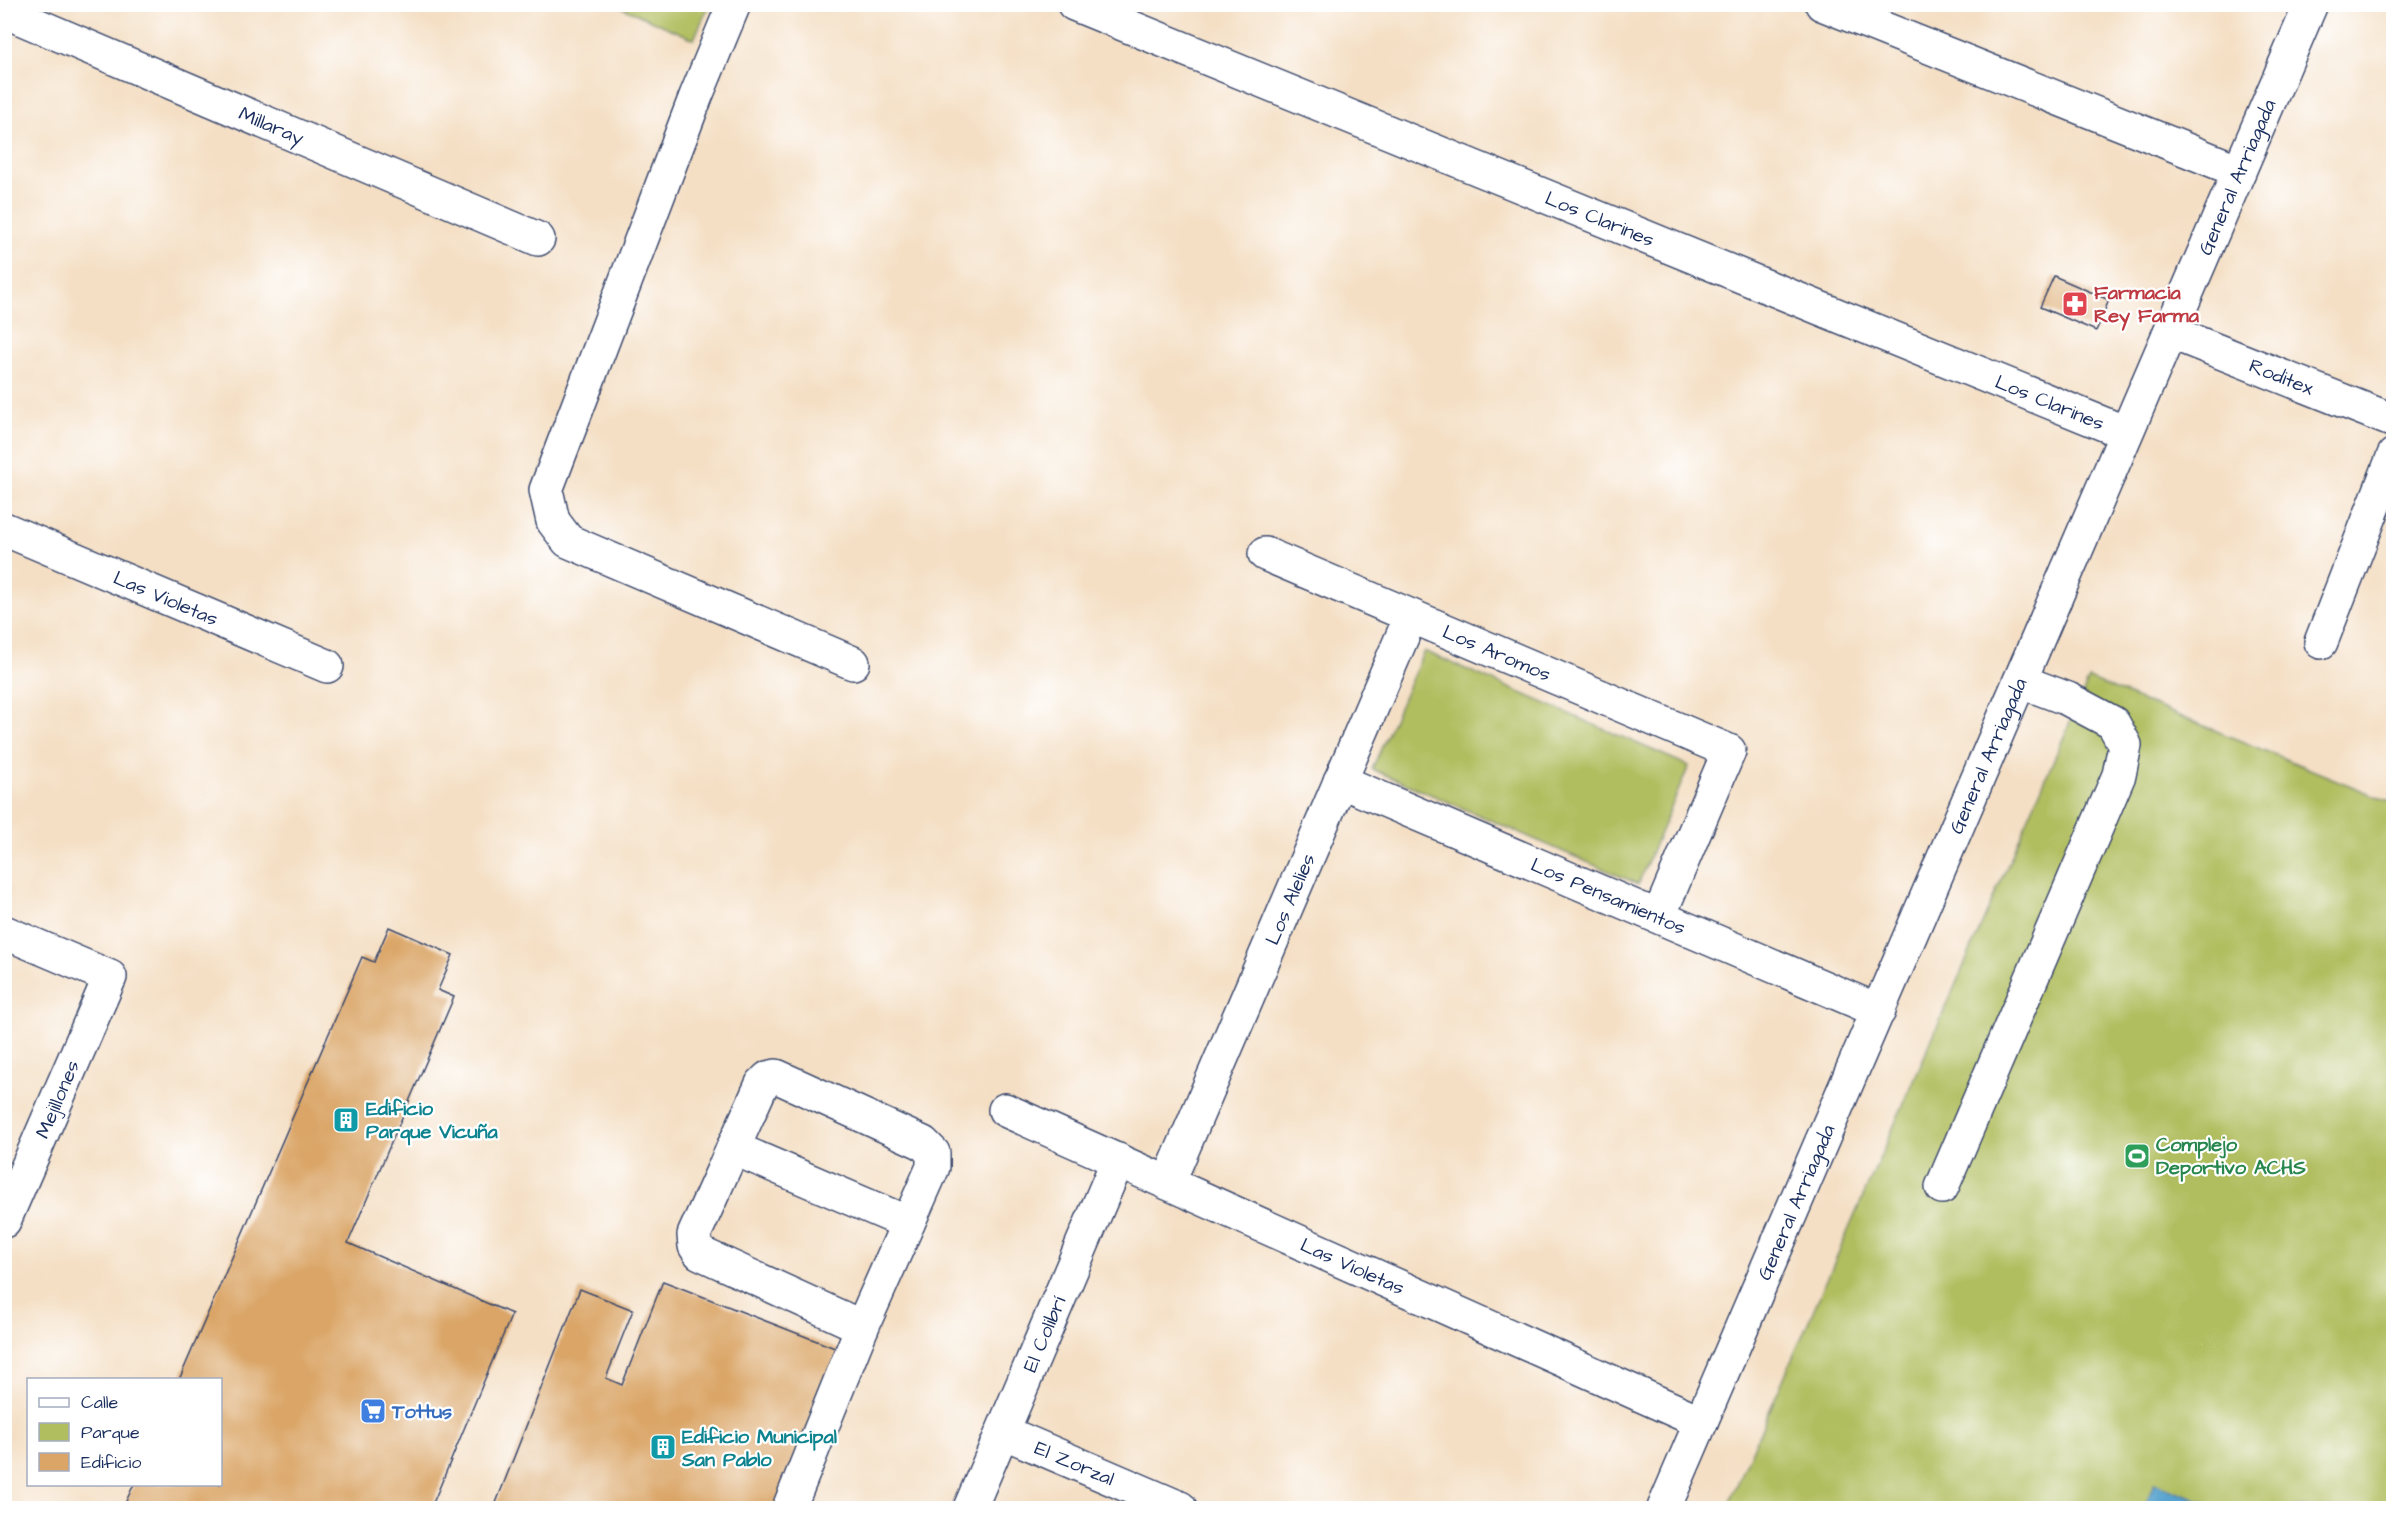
<svg xmlns="http://www.w3.org/2000/svg" width="2398" height="1513" viewBox="0 0 2398 1513" font-family="'Architects Daughter',sans-serif">
	<rect width="100%" height="100%" fill="#fff"/>
	<filter id="ink" filterUnits="userSpaceOnUse"><feTurbulence type="fractalNoise" baseFrequency=".0167" numOctaves="2"/><feDisplacementMap in="SourceGraphic" scale="12" xChannelSelector="R" yChannelSelector="G"/><feConvolveMatrix kernelMatrix="1 2 1 2 8 2 1 2 1" color-interpolation-filters="sRGB"/></filter>
	<filter id="wash" filterUnits="userSpaceOnUse"><feTurbulence type="fractalNoise" baseFrequency=".008" numOctaves="4" result="noise"/><feDisplacementMap in="SourceGraphic" scale="24" xChannelSelector="R" yChannelSelector="G"/><feGaussianBlur stdDeviation="1.35" result="paint"/><feColorMatrix in="noise" values="0 0 0 0 0 0 0 0 0 0 0 0 0 0 0 0 0 1.4 0 .05"/><feComposite in="paint" operator="in"/></filter>
	<g filter="url(#wash)">
		<rect width="100%" height="100%" fill="#f4dfc4"/>
		<path fill="#b1be5f" stroke="#66765e" stroke-width="1.5" d="M616,5H709L694,39Z
			M1424,651L1689,766L1638,884L1372,769Z
			M2089,679L2393,803V1508H1727Z"/>
		<path fill="#56a3cf" stroke="#386996" stroke-width="1.5" d="M2154,1483L2221,1508H2145Z"/>
		<g id="blocks">
			<path fill="#daa566" d="M2054,276L2109,300L2096,331L2040,307Z
				M389,927L453,955L438,990L454,997L348,1243L512,1314L431,1508H123L134,1484H220V1380H179L362,957L374,962Z
				M663,1281L845,1352L784,1508H494L580,1289L633,1310L606,1378L622,1385Z"/>
		</g>
	</g>
	<g filter="url(#ink)">
		<use href="#blocks" fill-opacity="0" stroke="#3c496d" stroke-width="1.5"/>
		<g fill="none" stroke-linecap="round" stroke-linejoin="round">
			<g stroke="#3c496d" stroke-width="36">
				<g id="minor">
					<path d="M734,4L696,96L546,490L553,521L568,541L853,663"/>
					<path id="s1" d="M1074,4L2126,433"/>
					<path d="M1822,4L2239,171"/>
					<path id="s2" d="M4,11L538,239"/>
					<path id="s3" d="M2170,332L2394,421"/>
					<path id="s4" d="M4,529L327,666"/>
					<path id="s5" d="M1265,554L1729,751L1659,916"/>
					<path d="M2321,642L2394,455"/>
					<path id="s6" d="M1340,781L1879,1011"/>
					<path d="M4,932L110,977L4,1221"/>
					<path d="M776,1076L923,1143L933,1153V1167L862,1327L700,1253L695,1246L694,1235L762,1084L768,1078Z"/>
					<path id="s7" d="M1005,1110L1701,1422"/>
					<path d="M733,1148L908,1223"/>
					<path id="s8" d="M1168,1183L1411,616"/>
					<path d="M1942,1187L2119,775L2125,745L2113,723L2068,699L2020,681"/>
					<path id="s9" d="M1003,1432L1180,1508"/>
					<path d="M789,1508L862,1327"/>
					<path id="s10" d="M970,1508L1118,1160"/>
					<path id="s11" d="M1664,1508L2311,4"/>
				</g>
			</g>
			<use href="#minor" stroke="#fff" stroke-width="33"/>
		</g>
	</g>
	<defs>
		<g id="pharmacy-square" transform="scale(1.35)"><rect x="-9" y="-9" width="18" height="18" rx="4" fill="#e0444e" stroke="#fff"/><path d="M-2-6h4v4h4v4h-4v4h-4v-4h-4v-4h4Z" fill="#fff"/></g>
		<g id="building-square" transform="scale(1.35)"><rect x="-9" y="-9" width="18" height="18" rx="4" fill="#0f9aa8" stroke="#fff"/><path d="M-4-6H4V6H1V3H-1V6H-4ZM-2.5-4.3h1.7v1.8h-1.7ZM.8-4.3h1.7v1.8H.8ZM-2.5-1h1.7V.8h-1.7ZM.8-1h1.7V.8H.8Z" fill="#fff"/></g>
		<g id="stadium-square" transform="scale(1.35)"><rect x="-9" y="-9" width="18" height="18" rx="4" fill="#2e9e5b" stroke="#fff"/><path d="M0-5a6.5 5 0 1 0 0 10a6.5 5 0 1 0 0-10ZM-3.5-1.8h7v3.6h-7Z" fill="#fff"/></g>
		<g id="supermarket-square" transform="scale(1.35)"><rect x="-9" y="-9" width="18" height="18" rx="4" fill="#3f7fe0" stroke="#fff"/><path d="M-6-5.5h2.5l.6 2H6L4.5 2H-2.5L-4.4-4H-6ZM-1.5 3.2a1.3 1.3 0 1 0 .1 0ZM3 3.2a1.3 1.3 0 1 0 .1 0Z" fill="#fff"/></g>
	</defs>
	<g fill-rule="evenodd">
		<use href="#pharmacy-square" x="2075" y="304"/>
		<use href="#building-square" x="346" y="1120"/>
		<use href="#stadium-square" x="2137" y="1156"/>
		<use href="#supermarket-square" x="373" y="1411"/>
		<use href="#building-square" x="663" y="1447"/>
	</g>
	<g text-anchor="middle" stroke-width="4.5" stroke-linejoin="round" paint-order="stroke">
		<g font-size="20" fill="#1b2f5e" stroke="#fff">
			<text dy="7" stroke="none"><textPath href="#s2" startOffset="291">Millaray</textPath></text>
			<text dy="7" stroke="none"><textPath href="#s11" startOffset="1449">General Arriagada</textPath></text>
			<text dy="7" stroke="none"><textPath href="#s1" startOffset="568">Los Clarines</textPath></text>
			<text dy="7" stroke="none"><textPath href="#s3" startOffset="120">Roditex</textPath></text>
			<text dy="7" stroke="none"><textPath href="#s1" startOffset="1054">Los Clarines</textPath></text>
			<text dy="7" stroke="none"><textPath href="#s4" startOffset="176">Las Violetas</textPath></text>
			<text dy="7" stroke="none"><textPath href="#s5" startOffset="252">Los Aromos</textPath></text>
			<text dy="7" stroke="none"><textPath href="#s11" startOffset="819">General Arriagada</textPath></text>
			<text dy="7" stroke="none"><textPath href="#s6" startOffset="292">Los Pensamientos</textPath></text>
			<text dy="7" stroke="none"><textPath href="#s8" startOffset="309">Los Alelies</textPath></text>
			<text transform="translate(57 1099) rotate(-67)" y="7">Mejillones</text>
			<text dy="7" stroke="none"><textPath href="#s11" startOffset="333">General Arriagada</textPath></text>
			<text dy="7" stroke="none"><textPath href="#s7" startOffset="381">Las Violetas</textPath></text>
			<text dy="7" stroke="none"><textPath href="#s10" startOffset="189">El Colibrí</textPath></text>
			<text dy="7" stroke="none"><textPath href="#s9" startOffset="78">El Zorzal</textPath></text>
		</g>
		<g font-size="20" font-weight="bold" fill="#be3a42" stroke="#fff" text-anchor="start">
			<text x="2094" y="299">Farmacia<tspan x="2094" dy="23">Rey Farma</tspan></text>
		</g>
		<g font-size="20" font-weight="bold" fill="#0d838f" stroke="#fff" text-anchor="start">
			<text x="366" y="1115">Edificio<tspan x="366" dy="23">Parque Vicuña</tspan></text>
			<text x="682" y="1443">Edificio Municipal<tspan x="682" dy="23">San Pablo</tspan></text>
		</g>
		<g font-size="20" font-weight="bold" fill="#27864d" stroke="#fff" text-anchor="start">
			<text x="2156" y="1151">Complejo<tspan x="2156" dy="23">Deportivo ACHS</tspan></text>
		</g>
		<g font-size="20" font-weight="bold" fill="#366cbe" stroke="#fff" text-anchor="start">
			<text x="392" y="1418">Tottus</text>
		</g>
	</g>
	<rect width="2398" height="1513" fill="none" stroke="#fff" stroke-width="24"/>
	<rect x="27" y="1378" width="195" height="108" fill="#ffffff" stroke="#a4acbf" stroke-width="1.5"/>
	<rect x="39" y="1398" width="30" height="9" fill="#ffffff" stroke="#a4acbf" stroke-width="1.5"/>
	<text x="81" y="1408" font-size="18" fill="#1b2f5e">Calle</text>
	<rect x="39" y="1423" width="30" height="18" fill="#b1be5f" stroke="#a4acbf" stroke-width="1.5"/>
	<text x="81" y="1438" font-size="18" fill="#1b2f5e">Parque</text>
	<rect x="39" y="1453" width="30" height="18" fill="#daa566" stroke="#a4acbf" stroke-width="1.5"/>
	<text x="81" y="1468" font-size="18" fill="#1b2f5e">Edificio</text>
</svg>
